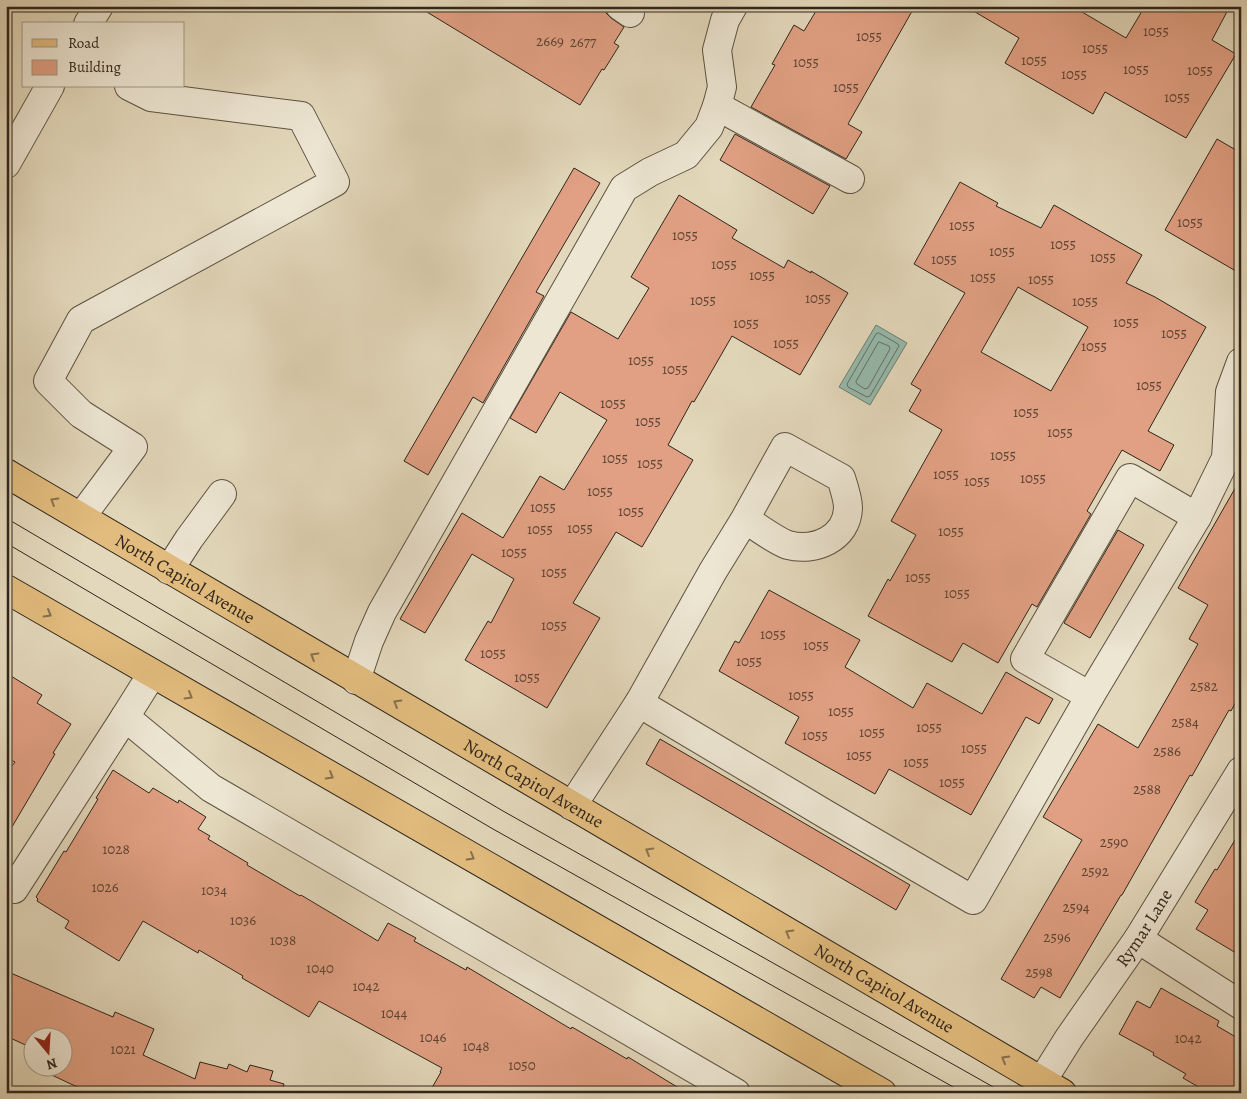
<svg xmlns="http://www.w3.org/2000/svg" width="1247" height="1099" viewBox="0 0 1247 1099" font-family="Alegreya,serif">
	<rect width="100%" height="100%" fill="#e3d8bb"/>
	<filter id="stains"><feTurbulence type="fractalNoise" baseFrequency=".004" numOctaves="4"/><feColorMatrix values="0 0 0 0 .2 0 0 0 0 .09 0 0 0 0 .02 0 0 0 .5 -.17"/></filter>
	<radialGradient id="worn" r=".72"><stop offset=".6" stop-color="#630" stop-opacity="0"/><stop offset="1" stop-color="#630" stop-opacity=".3"/></radialGradient>
	<path fill="#96baac" stroke="#6d7e72" d="M876,325L907,343L870,405L839,387Z"/>
	<g fill="none" stroke-linecap="round" stroke-linejoin="round">
		<path stroke="#627064" stroke-width="1" d="M879,333L898,344L899,346L870,396L867,397L848,387L847,384L876,334Z
			M879,342L889,346L890,349L868,388L865,389L857,384L856,382Z"/>
	</g>
	<path fill="#e1a083" stroke="#2f251b" fill-rule="evenodd" d="M417,6H605L606,13L611,18L624,27L614,43L619,46L604,70L602,69L580,105Z
		M819,6H915L848,124L862,132L846,159L751,107L775,65L772,64L794,25L804,31Z
		M965,6H1072L1126,38L1145,6H1230L1212,40L1236,54L1186,138L1105,92L1093,114L1005,63L1019,38Z
		M735,134L830,186L813,214L720,160Z
		M1217,139L1241,153V274L1165,230Z
		M574,168L600,183L536,292L544,296L483,403L473,397L428,475L404,461Z
		M960,182L998,203L996,206L1041,228L1054,205L1142,255L1126,283L1155,297L1206,327L1148,431L1174,445L1160,471L1122,450L1087,511L1091,514L1037,607L1032,604L998,663L963,643L952,662L868,616L888,579L890,581L916,535L891,521L942,430L909,411L921,390L911,384L965,293L914,264ZM1018,287L1088,327L1051,391L981,352Z
		M679,195L737,230L732,238L784,268L788,260L811,273V271L848,293L800,375L732,336L694,402L692,401L668,445L693,460L672,496L642,547L616,532L573,603L600,618L547,708L465,660L488,621L491,623L514,579L472,554L425,633L400,619L462,513L503,538L540,476L564,490L607,420L560,392L536,433L510,418L571,312L618,339L649,288L631,277Z
		M1241,478V692L1231,711L1229,710L1192,776L1190,775L1122,895H1121L1060,998L1041,987L1034,998L1001,979L1082,840L1043,817L1098,724L1138,748L1159,712L1198,644L1189,639L1208,605L1178,588Z
		M1118,530L1144,545L1090,638L1064,623Z
		M769,590L860,640L845,667L913,708L927,683L982,714L1006,672L1053,699L1039,724L1026,717L971,815L889,769L875,794L785,743L799,717L719,671L735,641L739,643Z
		M6,673L42,695L37,703L71,724L53,753L55,754L6,837V774L15,762L6,758Z
		M660,739L910,885L896,910L646,764Z
		M113,770L149,793L153,788L178,803L179,800L206,817L198,829L210,836L208,839L248,863L247,865L300,896L301,895L378,941L388,923L416,938L414,941L466,970L467,967L571,1029L572,1027L627,1059L628,1057L687,1093H429L441,1072H440L442,1068L319,1001L309,1017L242,978L243,976L199,950L198,953L143,921L119,961L65,928L69,921L37,901L38,899L36,897L64,851L66,852L98,799L96,798Z
		M1241,830V956L1196,929L1208,910L1195,902L1215,869L1217,870Z
		M6,971L113,1017L115,1012L154,1029L143,1055L195,1079L200,1062L227,1069L229,1064L247,1072L250,1065L273,1071L270,1080L284,1084L283,1088L293,1093H90L39,1069L40,1066H62V1036H32V1048L6,1036Z
		M1161,988L1219,1021L1217,1026L1241,1040V1093H1209L1183,1078L1186,1074L1153,1055L1154,1053L1119,1034L1137,1001L1150,1008Z"/>
	<g fill="none" stroke-linecap="round" stroke-linejoin="round">
		<g stroke="#5c5243" stroke-width="30">
			<g id="minor">
				<path d="M620,6L630,13"/>
				<path d="M88,24L99,6"/>
				<path d="M717,106L850,179"/>
				<path d="M6,164L50,86"/>
				<path d="M81,517L133,447L81,414L48,381L81,320L335,182L301,116L151,97L129,86"/>
				<path d="M169,570L189,539L222,494"/>
				<path d="M152,674L125,717L211,788L736,1093"/>
				<path d="M356,680L369,641L382,612L624,188L650,172L686,155L709,127L717,106L722,87L717,50L725,20L733,6"/>
				<path d="M1090,696L1025,659L1130,478L1197,517"/>
				<path d="M639,703L827,815L973,900L1090,696L1197,517L1226,458L1230,392L1241,362"/>
				<path d="M572,806L639,703L713,571L745,519L785,447L841,478C844,487 848,499 848,508C847,539 814,552 788,545C776,541 756,526 745,519"/>
				<path d="M14,889L125,717"/>
				<path d="M1138,939L1241,1005"/>
				<path id="s1" d="M1042,1081L1069,1038L1138,939L1241,771"/>
			</g>
		</g>
		<g stroke="#2f251b" stroke-width="30">
			<g id="major">
				<path id="s2" d="M6,473C357,682 711,886 1062,1093"/>
				<path d="M6,589L882,1093"/>
			</g>
		</g>
		<use href="#minor" stroke="#ede6d3" stroke-width="28"/>
		<use href="#major" stroke="#e2bc7e" stroke-width="28"/>
		<path stroke="#2f251b" stroke-width="1" d="M6,518L503,811L1004,1093
			M6,543L493,829L964,1093"/>
	</g>
	<defs><path id="oneway-chevron" d="M-2-3.5L2.5 0L-2 3.5" fill="none" stroke-width="1.6" stroke-linecap="round" stroke-linejoin="round" transform="scale(1.25)"/></defs>
	<g stroke="#88704c">
		<use href="#oneway-chevron" transform="translate(54 501) rotate(-149)"/>
		<use href="#oneway-chevron" transform="translate(48 614) rotate(30)"/>
		<use href="#oneway-chevron" transform="translate(314 656) rotate(-149)"/>
		<use href="#oneway-chevron" transform="translate(189 696) rotate(30)"/>
		<use href="#oneway-chevron" transform="translate(397 703) rotate(-150)"/>
		<use href="#oneway-chevron" transform="translate(330 776) rotate(30)"/>
		<use href="#oneway-chevron" transform="translate(649 851) rotate(-150)"/>
		<use href="#oneway-chevron" transform="translate(471 857) rotate(30)"/>
		<use href="#oneway-chevron" transform="translate(789 933) rotate(-150)"/>
		<use href="#oneway-chevron" transform="translate(1005 1059) rotate(-150)"/>
	</g>
	<g text-anchor="middle" stroke-width="4" stroke-linejoin="round" paint-order="stroke">
		<g font-size="15" fill="#5c4435">
			<text x="1156" y="36">1055</text>
			<text x="869" y="41">1055</text>
			<text x="550" y="46">2669</text>
			<text x="583" y="47">2677</text>
			<text x="1095" y="53">1055</text>
			<text x="1034" y="65">1055</text>
			<text x="806" y="67">1055</text>
			<text x="1136" y="74">1055</text>
			<text x="1200" y="75">1055</text>
			<text x="1074" y="79">1055</text>
			<text x="846" y="92">1055</text>
			<text x="1177" y="102">1055</text>
			<text x="1190" y="227">1055</text>
			<text x="962" y="230">1055</text>
			<text x="685" y="240">1055</text>
			<text x="1063" y="249">1055</text>
			<text x="1002" y="256">1055</text>
			<text x="1103" y="262">1055</text>
			<text x="944" y="264">1055</text>
			<text x="724" y="269">1055</text>
			<text x="762" y="280">1055</text>
			<text x="983" y="282">1055</text>
			<text x="1041" y="284">1055</text>
			<text x="818" y="303">1055</text>
			<text x="703" y="305">1055</text>
			<text x="1085" y="306">1055</text>
			<text x="1126" y="327">1055</text>
			<text x="746" y="328">1055</text>
			<text x="1174" y="338">1055</text>
			<text x="786" y="348">1055</text>
			<text x="1094" y="351">1055</text>
			<text x="641" y="365">1055</text>
			<text x="675" y="374">1055</text>
			<text x="1149" y="390">1055</text>
			<text x="613" y="408">1055</text>
			<text x="1026" y="417">1055</text>
			<text x="648" y="426">1055</text>
			<text x="1060" y="437">1055</text>
			<text x="1003" y="460">1055</text>
			<text x="615" y="463">1055</text>
			<text x="650" y="468">1055</text>
			<text x="946" y="479">1055</text>
			<text x="1033" y="483">1055</text>
			<text x="977" y="486">1055</text>
			<text x="600" y="496">1055</text>
			<text x="543" y="512">1055</text>
			<text x="631" y="516">1055</text>
			<text x="580" y="533">1055</text>
			<text x="540" y="534">1055</text>
			<text x="951" y="536">1055</text>
			<text x="514" y="557">1055</text>
			<text x="554" y="577">1055</text>
			<text x="918" y="582">1055</text>
			<text x="957" y="598">1055</text>
			<text x="554" y="630">1055</text>
			<text x="773" y="639">1055</text>
			<text x="816" y="650">1055</text>
			<text x="493" y="658">1055</text>
			<text x="749" y="666">1055</text>
			<text x="527" y="682">1055</text>
			<text x="1204" y="691">2582</text>
			<text x="801" y="700">1055</text>
			<text x="841" y="716">1055</text>
			<text x="1185" y="727">2584</text>
			<text x="929" y="732">1055</text>
			<text x="872" y="737">1055</text>
			<text x="815" y="740">1055</text>
			<text x="974" y="753">1055</text>
			<text x="1167" y="756">2586</text>
			<text x="859" y="760">1055</text>
			<text x="916" y="767">1055</text>
			<text x="952" y="787">1055</text>
			<text x="1147" y="794">2588</text>
			<text x="1114" y="847">2590</text>
			<text x="116" y="854">1028</text>
			<text x="1095" y="876">2592</text>
			<text x="105" y="892">1026</text>
			<text x="214" y="895">1034</text>
			<text x="1076" y="912">2594</text>
			<text x="243" y="925">1036</text>
			<text x="1057" y="942">2596</text>
			<text x="283" y="945">1038</text>
			<text x="320" y="973">1040</text>
			<text x="1039" y="977">2598</text>
			<text x="366" y="991">1042</text>
			<text x="394" y="1018">1044</text>
			<text x="433" y="1042">1046</text>
			<text x="1188" y="1043">1042</text>
			<text x="476" y="1051">1048</text>
			<text x="123" y="1054">1021</text>
			<text x="522" y="1070">1050</text>
		</g>
		<g font-size="18" fill="#2f251b" stroke="#ede6d3">
			<text dy="6" stroke="none"><textPath href="#s2" startOffset="208">North Capitol Avenue</textPath></text>
			<text dy="6" stroke="none"><textPath href="#s2" startOffset="612">North Capitol Avenue</textPath></text>
			<text dy="6" stroke="none"><textPath href="#s1" startOffset="184">Rymar Lane</textPath></text>
			<text dy="6" stroke="none"><textPath href="#s2" startOffset="1018">North Capitol Avenue</textPath></text>
		</g>
	</g>
	<rect width="1247" height="1099" fill="none" stroke="#e3d8bb" stroke-width="25"/>
	<rect x="8" y="8" width="1232" height="1084" fill="none" stroke="#2f251b" stroke-width="2.5"/>
	<rect x="12" y="12" width="1222" height="1074" fill="none" stroke="#2f251b"/>
	<rect x="22" y="22" width="162" height="65" fill="#ede6d3" stroke="#a19989"/>
	<rect x="32" y="39" width="25" height="8" fill="#e2bc7e" stroke="#a19989"/>
	<text x="68" y="48" font-size="15" fill="#2f251b">Road</text>
	<rect x="32" y="60" width="25" height="15" fill="#e1a083" stroke="#a19989"/>
	<text x="68" y="72" font-size="15" fill="#2f251b">Building</text>
	<g transform="translate(48 1052) rotate(162)"><circle r="24" fill="#ede6d3" stroke="#a19989"/>
	<path d="M0-4L9 19L0 12L-9 19Z" fill="#8f2418"/>
	<text y="-8" font-size="14" font-weight="bold" text-anchor="middle" fill="#2f251b">N</text>
	</g>
	<rect width="100%" height="100%" filter="url(#stains)"/>
	<rect width="100%" height="100%" fill="url(#worn)"/>
</svg>
